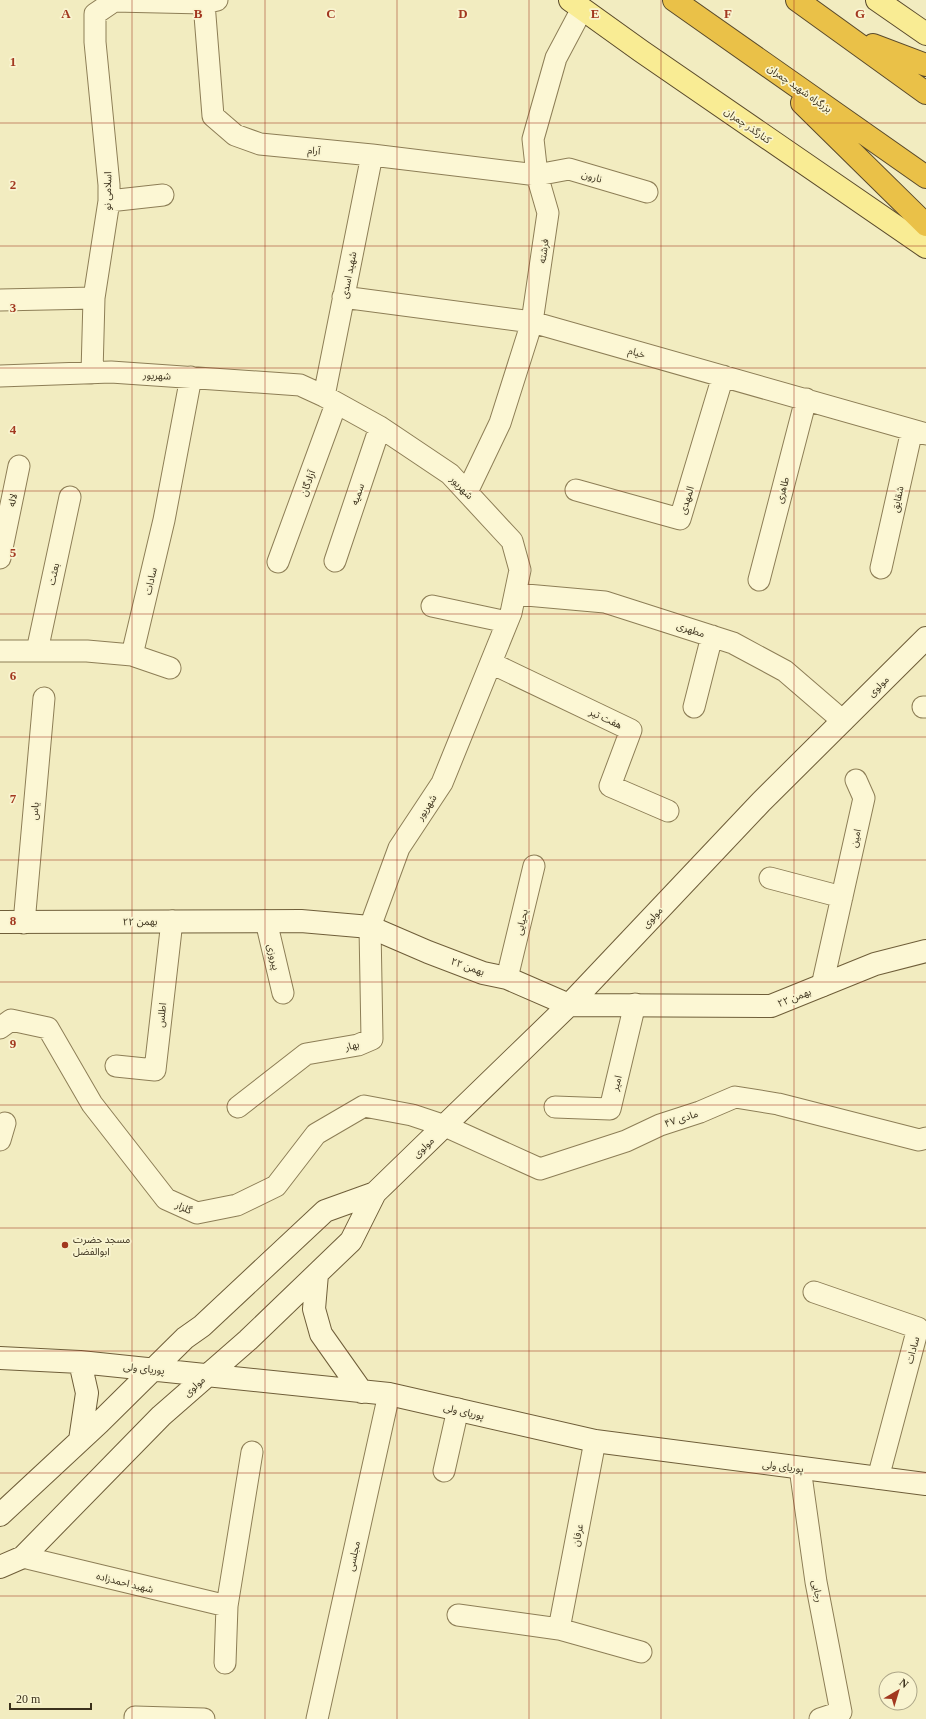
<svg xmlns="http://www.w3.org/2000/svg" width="926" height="1719" viewBox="0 0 926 1719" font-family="'Times New Roman','Noto Sans Arabic',serif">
	<rect width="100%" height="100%" fill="#f2ecc0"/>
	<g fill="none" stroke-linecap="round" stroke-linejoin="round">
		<g stroke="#8d7e56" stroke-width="23">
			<path id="street" d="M114,1L204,3L217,0
				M204,3L213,116L235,135L260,144L372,155L537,175L569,169L647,192
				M109,201L163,195
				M343,297L532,322L926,434
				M0,300L94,298L109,201V185L95,42V14L114,1
				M92,373L94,298
				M0,376L111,372L300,385L324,396L380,427L450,474L512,541L520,570L511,613L442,783L399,848L370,927L372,1039L358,1045L306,1054L238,1107
				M324,396L372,155
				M576,490L680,519L723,376
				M467,492L500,423L532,322L548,213L537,175L533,139L556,58L582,9
				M0,558L19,466
				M335,561L380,427
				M278,562L336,404
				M881,568L912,430
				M759,580L806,399
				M515,594L605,602L733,643L785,671L843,721
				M432,606L507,622
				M0,651H87L132,655L164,520L191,377
				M37,651L70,497
				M132,655L170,668
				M491,663L631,730L610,786L668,811
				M694,707L712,636
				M923,707H926
				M770,878L842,897
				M266,921L283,993
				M24,923L44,698
				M507,978L534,866
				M822,986L864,798L856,780
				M0,1028L11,1020L48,1028L92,1104L166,1199L197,1213L237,1205L276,1186L316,1134L364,1106L412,1115L445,1126L540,1169L626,1141L660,1125L700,1112L735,1097L778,1104L919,1140L926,1138
				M116,1066L155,1070L172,921
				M555,1107L610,1109L635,1004
				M0,1140L5,1123
				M814,1292L918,1328L878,1478
				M800,1468L816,1582L841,1712L820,1719
				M444,1471L458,1409
				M23,1557L227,1606
				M458,1615L559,1629L641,1652
				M559,1629L595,1441
				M225,1663L227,1606L252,1452
				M135,1719V1717L204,1719
				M317,1719L389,1394"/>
		</g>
		<g stroke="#6f5e39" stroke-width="24">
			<path id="secondary" d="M0,922L301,921L370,927L428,952L483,973L507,978L569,1005L771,1006L875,964L926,951
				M317,1274L314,1309L321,1334L362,1392
				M0,1358L80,1362L389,1394L595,1441L926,1484
				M80,1362L87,1393L80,1440
				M0,1515L99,1423L185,1338L202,1326L325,1211L375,1193
				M0,1567L23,1557L161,1416L248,1340L351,1241L375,1193L569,1005L761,802L926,638"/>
		</g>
		<g stroke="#5a4a2b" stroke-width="24">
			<path id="primary" d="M570,0L641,51L926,247
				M877,0L926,34"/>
		</g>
		<g stroke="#5a4a2b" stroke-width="24">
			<path id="highway" d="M674,0L926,177
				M797,0L926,93
				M873,45L926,65
				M802,103L926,225"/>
		</g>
		<use href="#street" stroke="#fcf7d4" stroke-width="21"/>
		<use href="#secondary" stroke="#fcf7d4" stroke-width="22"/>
		<use href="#primary" stroke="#f9ec94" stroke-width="22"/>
		<use href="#highway" stroke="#eac148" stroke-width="22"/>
	</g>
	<path fill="none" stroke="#a23820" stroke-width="1" stroke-opacity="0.55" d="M132,0V1719M265,0V1719M397,0V1719M529,0V1719M661,0V1719M794,0V1719M0,123H926M0,246H926M0,368H926M0,491H926M0,614H926M0,737H926M0,860H926M0,982H926M0,1105H926M0,1228H926M0,1351H926M0,1473H926M0,1596H926"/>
	<circle fill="#a23820" stroke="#f9f4d0" stroke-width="1.5" cx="65" cy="1245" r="4"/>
	<g text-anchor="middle" stroke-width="3.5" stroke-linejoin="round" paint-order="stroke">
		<g font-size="10" fill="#3b311c" stroke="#f9f4d0">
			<text transform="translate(800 88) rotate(35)" y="4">بزرگراه شهید چمران</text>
			<text transform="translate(748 125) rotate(35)" y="4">کنارگذر چمران</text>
			<text transform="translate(314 150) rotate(5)" y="4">آرام</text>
			<text transform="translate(592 176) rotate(16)" y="4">نارون</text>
			<text transform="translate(107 191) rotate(-89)" y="4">اسلامی نو</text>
			<text transform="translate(543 251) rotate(-82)" y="4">فرشته</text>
			<text transform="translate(348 275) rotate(-79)" y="4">شهید اسدی</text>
			<text transform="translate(637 352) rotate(16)" y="4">خیام</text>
			<text transform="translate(157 375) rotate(3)" y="4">شهریور</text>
			<text transform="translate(307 483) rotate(-70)" y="4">آزادگان</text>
			<text transform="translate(462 487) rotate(46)" y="4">شهریور</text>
			<text transform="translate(782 490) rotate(-75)" y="4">طاهری</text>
			<text transform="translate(357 494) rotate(-71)" y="4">سمیه</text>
			<text transform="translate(897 499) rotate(-78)" y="4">شقایق</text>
			<text transform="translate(12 500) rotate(-78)" y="4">لاله</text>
			<text transform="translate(686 500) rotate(-73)" y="4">المهدی</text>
			<text transform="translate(53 574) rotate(-78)" y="4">بعثت</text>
			<text transform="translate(150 581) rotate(-77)" y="4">سادات</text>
			<text transform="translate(691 629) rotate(18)" y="4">مطهری</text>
			<text transform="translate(878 686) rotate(-45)" y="4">مولوی</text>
			<text transform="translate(606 718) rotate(25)" y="4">هفت تیر</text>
			<text transform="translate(426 807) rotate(-57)" y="4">شهریور</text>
			<text transform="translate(34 811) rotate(-85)" y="4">یاس</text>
			<text transform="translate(855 838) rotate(-77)" y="4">امین</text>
			<text transform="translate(652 917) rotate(-47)" y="4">مولوی</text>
			<text transform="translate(140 921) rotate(-1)" y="4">۲۲ بهمن</text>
			<text transform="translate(521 922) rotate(-76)" y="4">یحیایی</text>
			<text transform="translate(274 957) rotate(77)" y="4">پیروزی</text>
			<text transform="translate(468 966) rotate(19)" y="4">۲۲ بهمن</text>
			<text transform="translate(794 997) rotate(-22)" y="4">۲۲ بهمن</text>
			<text transform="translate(161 1015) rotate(-84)" y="4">اطلس</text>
			<text transform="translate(352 1045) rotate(-14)" y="4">بهار</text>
			<text transform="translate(616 1083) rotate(-76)" y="4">امیر</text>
			<text transform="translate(681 1118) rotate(-18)" y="4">مادی ۴۷</text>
			<text transform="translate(423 1147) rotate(-43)" y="4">مولوی</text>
			<text transform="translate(184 1207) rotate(24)" y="4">گلزار</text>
			<text transform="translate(912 1350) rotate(-75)" y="4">سادات</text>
			<text transform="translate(144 1368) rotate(6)" y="4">پوریای ولی</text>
			<text transform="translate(194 1386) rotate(-42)" y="4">مولوی</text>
			<text transform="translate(464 1411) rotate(13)" y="4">پوریای ولی</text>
			<text transform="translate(783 1466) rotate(7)" y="4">پوریای ولی</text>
			<text transform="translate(577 1535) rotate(-79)" y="4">عرفان</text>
			<text transform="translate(353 1556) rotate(-78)" y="4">مجلسی</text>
			<text transform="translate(125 1582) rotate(14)" y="4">شهید احمدزاده</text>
			<text transform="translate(818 1591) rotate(80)" y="4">رجایی</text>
		</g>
		<g font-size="10" fill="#3b311c" stroke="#f9f4d0" text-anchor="start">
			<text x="73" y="1243">مسجد حضرت<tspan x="73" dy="12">ابوالفضل</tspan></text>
		</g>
	</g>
	<g font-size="13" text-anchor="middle" font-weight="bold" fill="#a23820" stroke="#f9f4d0" stroke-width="3.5" stroke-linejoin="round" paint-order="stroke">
		<text x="66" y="18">A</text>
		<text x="198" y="18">B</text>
		<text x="331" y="18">C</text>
		<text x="463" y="18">D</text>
		<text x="595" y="18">E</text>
		<text x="728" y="18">F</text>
		<text x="860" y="18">G</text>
		<text x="13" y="66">1</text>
		<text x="13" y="189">2</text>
		<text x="13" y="312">3</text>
		<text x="13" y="434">4</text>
		<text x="13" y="557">5</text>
		<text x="13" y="680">6</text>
		<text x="13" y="803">7</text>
		<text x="13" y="925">8</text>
		<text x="13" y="1048">9</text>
	</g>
	<g transform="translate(898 1691) rotate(38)"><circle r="19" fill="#f9f4d0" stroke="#ada688"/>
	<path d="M0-3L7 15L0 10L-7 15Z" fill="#a23820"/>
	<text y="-6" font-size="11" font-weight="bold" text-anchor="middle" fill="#3b311c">N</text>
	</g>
	<path d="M10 1703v6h81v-6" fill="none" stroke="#3b311c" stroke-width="2"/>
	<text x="16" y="1703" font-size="12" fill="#3b311c" stroke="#f9f4d0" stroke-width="3" paint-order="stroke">20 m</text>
</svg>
